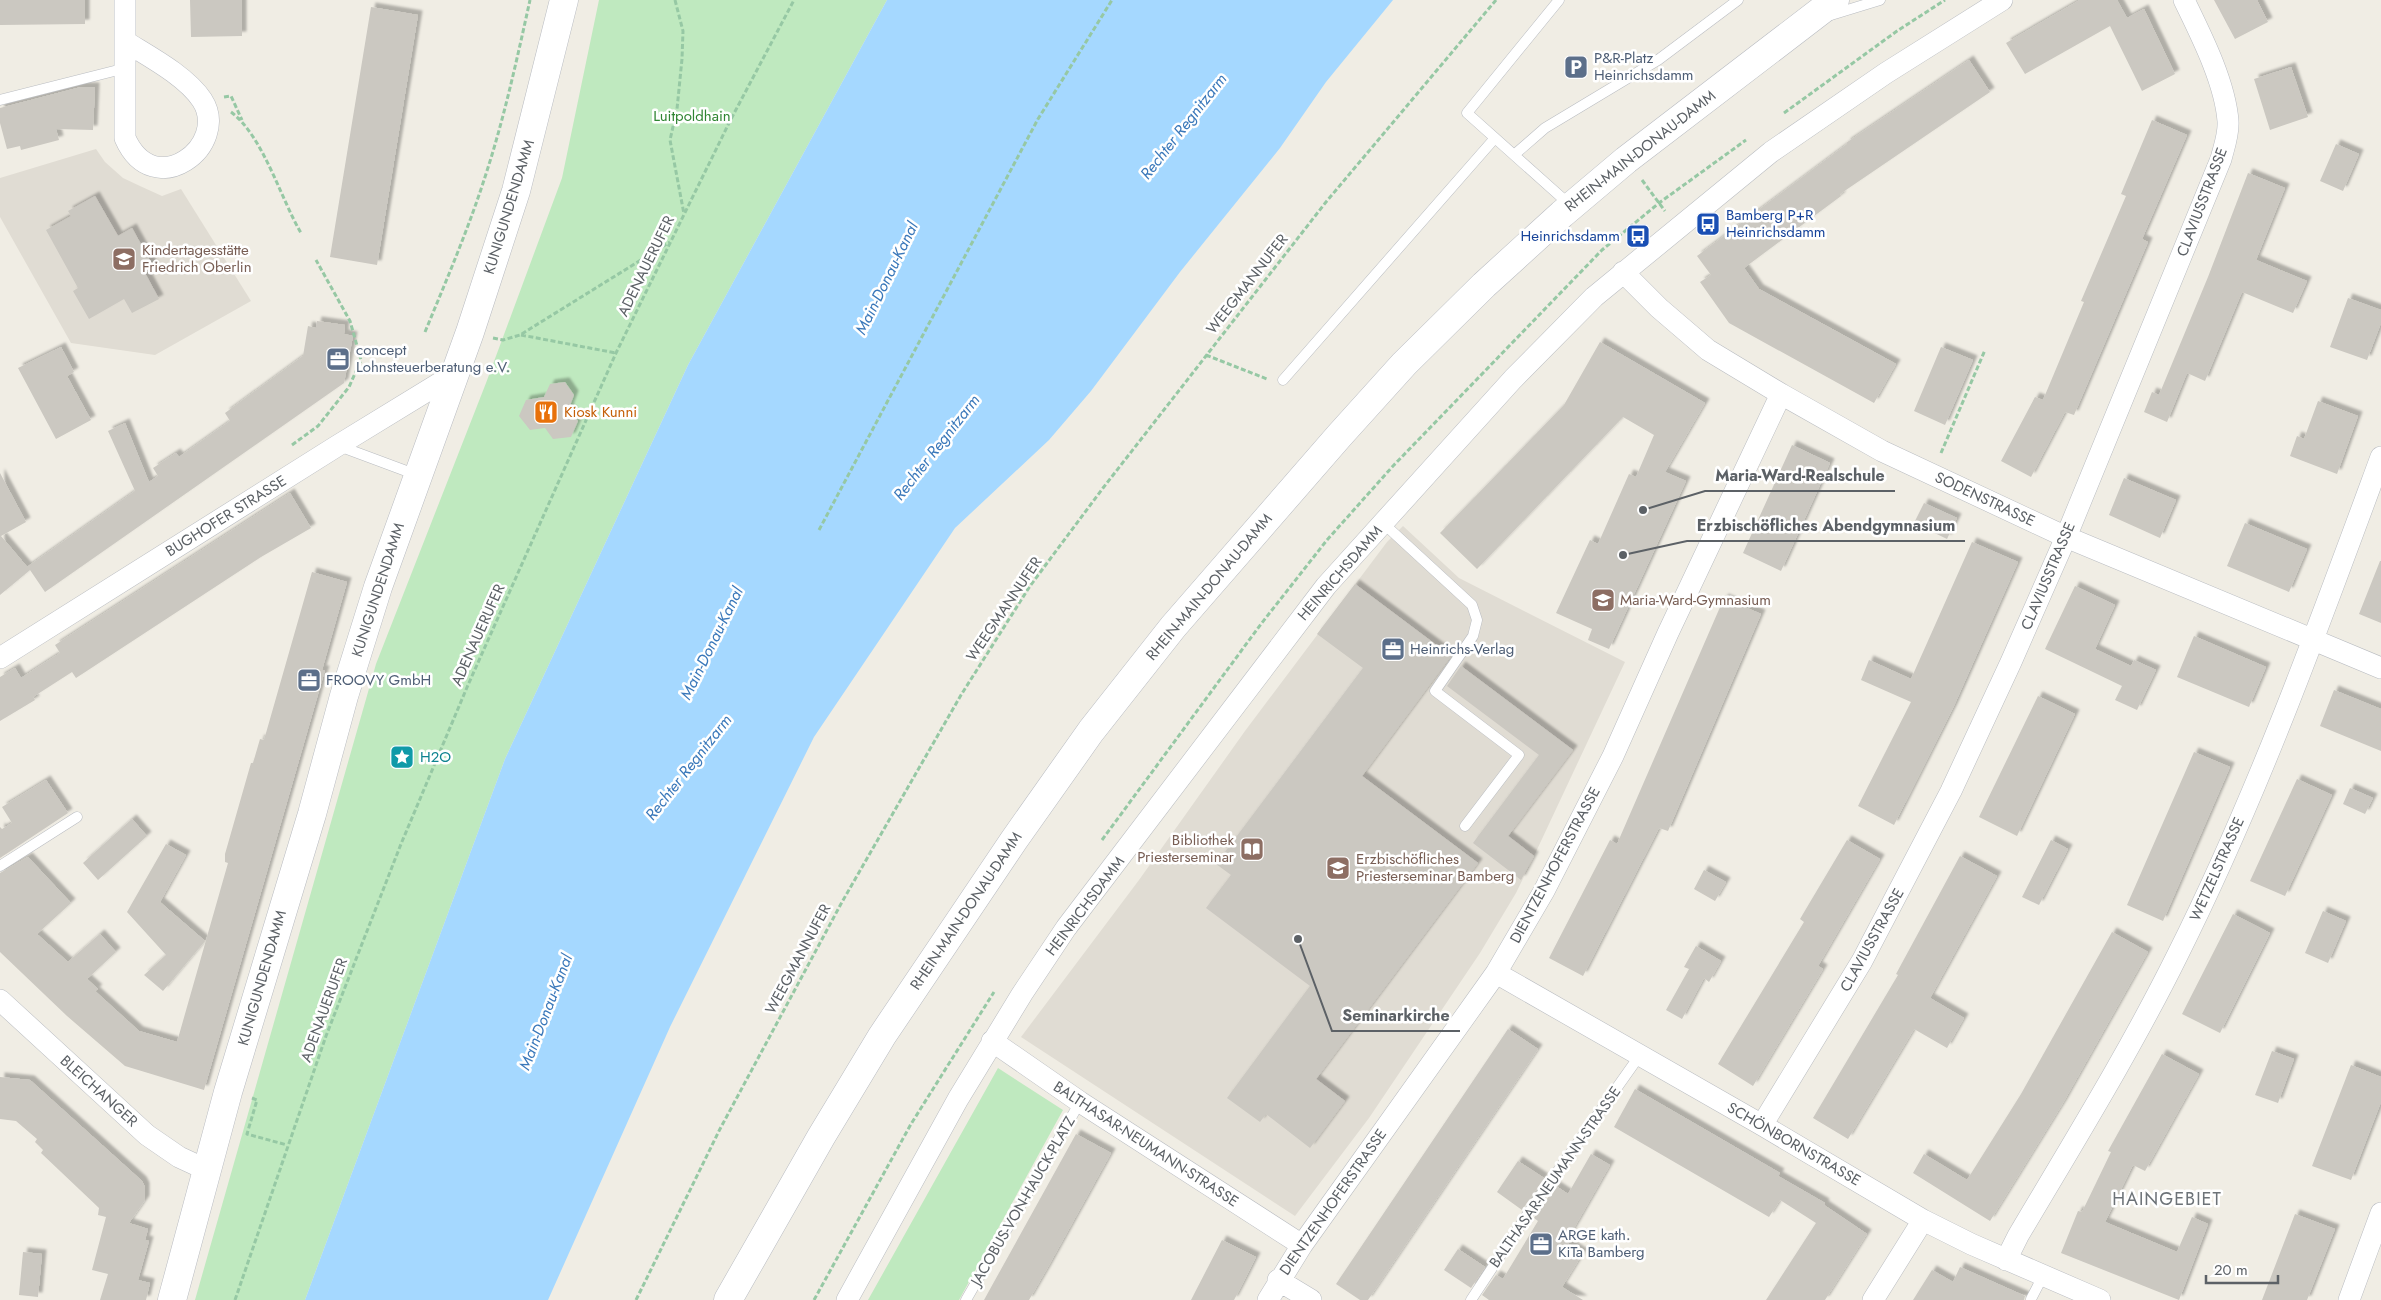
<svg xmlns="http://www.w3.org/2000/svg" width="2381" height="1300" viewBox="0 0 2381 1300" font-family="Jost,sans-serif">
	<defs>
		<filter id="shadow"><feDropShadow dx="4.5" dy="-4.5" stdDeviation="1" flood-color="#0004"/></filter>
	</defs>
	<rect width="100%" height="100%" fill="#f0ede4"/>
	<path fill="#e0dcd3" d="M96,149L105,162L123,178L140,186L162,196L181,189L251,301L155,355L71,343L0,217V178Z
		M1403,526L1459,578L1625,662L1534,856L1516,893L1480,953L1369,1118L1295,1216L1021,1037L1139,880L1245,731L1387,542Z"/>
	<path fill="#bfe9bf" d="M599,0H887L688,365L505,759L305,1300H195L376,664L486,383L562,178Z
		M998,1068L1063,1110L959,1300H868Z"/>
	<path fill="#a5d8ff" d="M887,0H1393L1326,82L1280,148L1180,272L1091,391L1049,440L955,528L814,737L670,1027L548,1300H305L505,759L688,365Z"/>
	<path fill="#cbc8c1" filter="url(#shadow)" d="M0,0H85V24L0,25Z
		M190,0H242V36L191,37Z
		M2080,0H2117L2127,18L2144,9L2175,74L2142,91L2110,26L2025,74L2006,43Z
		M2214,0H2257L2268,22L2235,39Z
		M371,7L418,15L377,265L330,257Z
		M1969,60L1990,92L1840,194L1841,196L1744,268L1759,289L1896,364L1874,403L1729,323L1700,282L1711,275L1697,256L1847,144L1846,143Z
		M2291,67L2308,117L2270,130L2254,79Z
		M81,87H95L93,130L56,129L59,140L21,150L20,146L7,149L0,123V108Z
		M2152,120L2187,135L2142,239L2148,242L2074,415L2065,412L2031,477L2001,461L2035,397L2043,400L2084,302L2081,301L2126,196L2121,194Z
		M2336,144L2359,154L2343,191L2320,181Z
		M2248,173L2285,188L2256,260L2307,281L2293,313L2242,292L2205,381L2187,373L2167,422L2144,412L2152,392L2159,395L2208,277Z
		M95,196L118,236L132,228L154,268L145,273L159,299L132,313L124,299L89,319L73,291L78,288L46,230L71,216L68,211Z
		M2348,298L2381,310V323L2367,360L2330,347Z
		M317,321L345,325L344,334L353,336L344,383L45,592L30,570L0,595V473L26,522L1,536L29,569L27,567L135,491L108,431L125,423L149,482L158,476L153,468L176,453L179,457L230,421L225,413L303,356L308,326L316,328Z
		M1600,342L1705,403L1665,472L1686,481L1609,649L1588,640L1592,629L1556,613L1590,540L1598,544L1629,474L1636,477L1654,435L1623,417L1477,569L1440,533L1564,405Z
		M61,347L74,372L67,376L91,420L56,439L18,368Z
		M1941,347L1973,360L1945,425L1914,411Z
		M565,382L574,395L569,408L578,421L571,437L553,439L545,428L530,430L519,416L526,400L544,397L550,384Z
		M2318,401L2358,416L2337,474L2290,456L2297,436L2304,439Z
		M1792,445L1830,463L1781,571L1743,553Z
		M2124,478L2176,500L2160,538L2109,515Z
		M290,493L311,528L261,557L76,678L72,672L33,697L35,700L0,721V677L15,668L21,678L60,653L55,645Z
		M1924,503L1957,518L1947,539L1914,523Z
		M2245,523L2307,549L2289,592L2227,566Z
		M1972,542L2018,562L1953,708L1894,825L1858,806L1911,702L1861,680L1869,660L1911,679Z
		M2380,561H2381V623L2359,614Z
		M312,572L347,582L322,670H325L204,1090L125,1066L67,1016L0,952V873L28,857L71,903L37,934L68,962L100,934L116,952L87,979L98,989L95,991L139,1031L177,1042L228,863L225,862V854L251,763H253L260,739L264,740Z
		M1355,584L1451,656L1362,776L1478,863L1316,1079L1345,1101L1310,1148L1266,1114L1260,1122L1227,1098L1310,986L1206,908L1231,875L1216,864L1363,668L1317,634Z
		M2075,586L2115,605L2095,649L2131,666L2134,660L2156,670L2137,710L2115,700L2122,686L2045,649Z
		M1724,598L1761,614L1668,831L1659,828L1583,976L1549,958L1610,840L1617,844Z
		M2194,636L2266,667L2249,707L2177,677Z
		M1461,666L1573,750L1508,836L1534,856L1521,880L1473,843L1539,755L1447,686Z
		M2334,690L2381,709V751L2320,726Z
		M2038,696L2075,714L2017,836L1979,817Z
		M2194,752L2230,767L2163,921L2127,905Z
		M2297,779L2332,795L2285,896L2250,881Z
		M46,780L68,813L0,858V827L2,829L12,823L2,807Z
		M2350,788L2373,798L2365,814L2343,804Z
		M132,819L147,836L98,880L83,863Z
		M1847,840L1880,859L1818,966L1823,969L1753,1086L1718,1064L1804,922L1800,919Z
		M2051,840L2068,849L2039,905L2022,897Z
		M166,844L186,855L160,902L205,941L163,991L144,975L166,955L127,912Z
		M1960,856L1997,876L1930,998L1964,1018L1947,1048L1914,1029L1848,1139L1813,1118L1898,975L1896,974Z
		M1704,870L1726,882L1715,901L1694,889Z
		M2323,911L2346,921L2328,963L2305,953Z
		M2233,914L2270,933L2220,1033L2182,1014Z
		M2112,932L2148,952L2063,1103L1990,1221L1913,1173L1924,1154L1967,1180L2021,1094Z
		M1696,946L1721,961L1709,982L1704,978L1682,1019L1666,1010L1689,969L1684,967Z
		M1508,1029L1538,1049L1368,1300H1360L1336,1284Z
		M2272,1051L2294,1059L2278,1103L2255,1095Z
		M2162,1054L2199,1074L2145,1171L2133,1165L2105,1222L2177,1252L2192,1217L2208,1224L2179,1300L2061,1253L2078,1211L2082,1212L2111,1152L2108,1151Z
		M2351,1065L2381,1077V1102L2351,1180L2312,1166Z
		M0,1077L30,1080L142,1181L145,1187V1200L129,1223L148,1229L145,1240L149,1241L138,1280L150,1283L146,1300H100L108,1274L92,1270L106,1217L98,1215L99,1208L41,1153L43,1150L35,1142L37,1139L16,1121L0,1119Z
		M1635,1089L1780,1173L1778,1176L1825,1203L1824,1205L1867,1234L1825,1300H1766L1816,1223L1780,1200L1769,1217L1614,1127Z
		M1076,1134L1111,1153L1048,1267L1029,1300H984Z
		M1591,1154L1610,1165L1566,1242L1583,1253L1562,1287L1583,1300H1489L1482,1295L1496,1275L1503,1279L1538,1221L1534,1218L1556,1186L1568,1194Z
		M1518,1161L1544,1178L1522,1210L1497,1192Z
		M2295,1214L2335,1229L2307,1300H2262Z
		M1222,1240L1256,1257L1245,1279L1234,1300H1191Z
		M1458,1249L1485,1267L1471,1288L1444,1270Z
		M23,1252L42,1254L38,1297L19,1295Z
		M1960,1267L2025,1296L2024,1300H1913L1932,1270L1953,1282Z"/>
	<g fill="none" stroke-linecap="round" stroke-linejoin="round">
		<g stroke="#b9bcc1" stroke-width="11">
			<path id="lane" d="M1559,0L1467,113L1570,205
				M1831,15L1880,0
				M0,100L126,68
				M1514,155L1545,128L1658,60L1738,0
				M1283,380L1495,138
				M339,446L417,475
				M1383,523L1472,605L1477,620L1473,636L1435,691L1519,755L1465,826
				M0,866L77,817
				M2031,1299L2043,1276
				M966,1300L1080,1102
				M1471,1300L1531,1209L1640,1055"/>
		</g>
		<g stroke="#b9bcc1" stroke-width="22">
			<path id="street" d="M125,0V138C154,204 231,145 202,100C186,76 150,57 126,42
				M1623,272L1659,308L1708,350L1781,394L1882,451L2066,537L2381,668
				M0,658L337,446L453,375
				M1496,973L1762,1125L1923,1220L1971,1244L2100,1300
				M0,1000L147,1135L179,1157L207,1170
				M992,1041L1080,1102L1302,1245
				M1762,1125L1862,961L1951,791L2011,662L2066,537L2221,159C2224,147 2229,134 2228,121C2225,82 2201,35 2184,0
				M2006,1260L2018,1236C2073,1143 2130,1051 2178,954C2258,794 2319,625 2381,457
				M1278,1280L1311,1300
				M847,1300L958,1099L1022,994L1066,928L1326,586L1513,379L1594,297L1771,152L1886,73L2002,0
				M1268,1300L1302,1245L1496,973L1544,891L1613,756L1668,633L1781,394
				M1873,1300L1923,1220
				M2349,1300L2381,1213"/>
		</g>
		<g stroke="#b8bbc1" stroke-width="29">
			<path id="secondary" d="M172,1300L228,1092L312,814L344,696L378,587L470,332L516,191L564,0
				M728,1300L821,1137L882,1036L1014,840L1091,731L1173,627L1339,436L1404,364L1484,285L1562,214L1626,160L1835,0"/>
		</g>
		<path stroke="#96c8a4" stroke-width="3" stroke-dasharray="5 2.5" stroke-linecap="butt" d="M675,0L683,31L682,59L677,109L670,140L684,214
			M224,97L231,96L242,120
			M231,112C263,136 280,197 301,233
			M1784,113L1897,31L1945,0
			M1642,180L1665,211
			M425,332C446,281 468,230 485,177C504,119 517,59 530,0
			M521,335L616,353
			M493,338L503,340L520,335L670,242
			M1206,355L1267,379
			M292,445L318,426L349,387L361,360L350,321L316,260
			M1941,453L1985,350
			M819,530L1038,119L1112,0
			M1102,840L1261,624L1327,540L1393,466L1602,250L1659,203L1746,140
			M252,1098L257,1100L247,1134L287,1145
			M235,1300L326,1036L401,844L468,685L616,353L730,121L794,0
			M636,1300L720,1129L842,902L961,695L1030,586L1103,488L1326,202L1496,0
			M814,1300L911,1124L994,992"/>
		<use href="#lane" stroke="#fff" stroke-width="10"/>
		<use href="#street" stroke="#fff" stroke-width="21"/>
		<use href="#secondary" stroke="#fff" stroke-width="28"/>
	</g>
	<defs>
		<g id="parking-square" transform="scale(1.25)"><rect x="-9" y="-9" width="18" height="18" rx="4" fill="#5c6f8a" stroke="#fff"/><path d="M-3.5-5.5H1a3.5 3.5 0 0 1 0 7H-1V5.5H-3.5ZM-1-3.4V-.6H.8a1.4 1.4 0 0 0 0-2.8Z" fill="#fff"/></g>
		<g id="bus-square" transform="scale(1.25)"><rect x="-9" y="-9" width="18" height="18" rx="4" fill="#1a4fb4" stroke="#fff"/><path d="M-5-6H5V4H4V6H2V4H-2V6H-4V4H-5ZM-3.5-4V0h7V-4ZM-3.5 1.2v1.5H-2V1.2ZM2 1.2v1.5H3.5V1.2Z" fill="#fff"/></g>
		<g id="school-square" transform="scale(1.25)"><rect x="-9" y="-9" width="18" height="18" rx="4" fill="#8d6e63" stroke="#fff"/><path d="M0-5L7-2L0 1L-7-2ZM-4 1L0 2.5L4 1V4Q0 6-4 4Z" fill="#fff"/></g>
		<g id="office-square" transform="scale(1.25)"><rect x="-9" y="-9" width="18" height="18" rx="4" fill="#5c6f8a" stroke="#fff"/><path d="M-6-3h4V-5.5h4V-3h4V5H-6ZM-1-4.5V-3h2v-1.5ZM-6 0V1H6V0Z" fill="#fff"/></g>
		<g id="restaurant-square" transform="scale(1.25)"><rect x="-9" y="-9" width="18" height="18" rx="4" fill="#e8710a" stroke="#fff"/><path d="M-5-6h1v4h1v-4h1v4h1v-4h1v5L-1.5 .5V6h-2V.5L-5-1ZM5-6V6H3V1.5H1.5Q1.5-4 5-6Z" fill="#fff"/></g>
		<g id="sight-square" transform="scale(1.25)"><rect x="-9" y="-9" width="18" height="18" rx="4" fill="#0f9aa8" stroke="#fff"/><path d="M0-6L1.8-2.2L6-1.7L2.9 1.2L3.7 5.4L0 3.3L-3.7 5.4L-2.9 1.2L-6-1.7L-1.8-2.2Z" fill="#fff"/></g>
		<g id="library-square" transform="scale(1.25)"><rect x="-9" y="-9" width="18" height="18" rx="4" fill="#8d6e63" stroke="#fff"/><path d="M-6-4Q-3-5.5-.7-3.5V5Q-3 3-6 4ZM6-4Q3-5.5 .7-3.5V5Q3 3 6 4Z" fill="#fff"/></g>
		<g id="university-square" transform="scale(1.25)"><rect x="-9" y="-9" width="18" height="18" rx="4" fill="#8d6e63" stroke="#fff"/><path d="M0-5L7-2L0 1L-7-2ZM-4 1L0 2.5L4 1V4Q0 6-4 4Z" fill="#fff"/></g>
	</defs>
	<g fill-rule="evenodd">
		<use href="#parking-square" x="1576" y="67"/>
		<use href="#bus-square" x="1708" y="224"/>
		<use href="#bus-square" x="1638" y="236"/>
		<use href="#school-square" x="124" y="259"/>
		<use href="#office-square" x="338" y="359"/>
		<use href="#restaurant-square" x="546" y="412"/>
		<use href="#school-square" x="1603" y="600"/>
		<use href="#office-square" x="1393" y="649"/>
		<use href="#office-square" x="309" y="680"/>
		<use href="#sight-square" x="402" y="757"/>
		<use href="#library-square" x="1252" y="849"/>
		<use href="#university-square" x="1338" y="868"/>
		<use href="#office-square" x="1541" y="1244"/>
	</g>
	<g text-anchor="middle" stroke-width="5" stroke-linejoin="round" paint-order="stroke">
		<g font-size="15" fill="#4e5e75" stroke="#fff" text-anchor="start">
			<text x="1594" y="63">P&amp;R-Platz<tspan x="1594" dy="17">Heinrichsdamm</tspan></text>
			<text x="356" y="355">concept<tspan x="356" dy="17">Lohnsteuerberatung e.V.</tspan></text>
			<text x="1410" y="654">Heinrichs-Verlag</text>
			<text x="326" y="685">FROOVY GmbH</text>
			<text x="1558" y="1240">ARGE kath.<tspan x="1558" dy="17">KiTa Bamberg</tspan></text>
		</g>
		<g font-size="15" fill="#2e8431" stroke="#fff">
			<text x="692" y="121">Luitpoldhain</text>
		</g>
		<g font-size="15" fill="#5c6166" stroke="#fff">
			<text transform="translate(1640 151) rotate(-38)" y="5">RHEIN-MAIN-DONAU-DAMM</text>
			<text transform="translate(2202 202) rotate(-69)" y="5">CLAVIUSSTRASSE</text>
			<text transform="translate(509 207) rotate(-73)" y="5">KUNIGUNDENDAMM</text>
			<text transform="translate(646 266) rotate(-64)" y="5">ADENAUERUFER</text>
			<text transform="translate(1247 284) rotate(-52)" y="5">WEEGMANNUFER</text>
			<text transform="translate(1985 499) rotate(25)" y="5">SODENSTRASSE</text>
			<text transform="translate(226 516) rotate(-32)" y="5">BUGHOFER STRASSE</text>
			<text transform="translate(1340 573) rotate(-49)" y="5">HEINRICHSDAMM</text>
			<text transform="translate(2048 576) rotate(-67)" y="5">CLAVIUSSTRASSE</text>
			<text transform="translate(1209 587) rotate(-50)" y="5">RHEIN-MAIN-DONAU-DAMM</text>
			<text transform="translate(378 590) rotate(-72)" y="5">KUNIGUNDENDAMM</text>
			<text transform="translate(1004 609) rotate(-56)" y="5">WEEGMANNUFER</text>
			<text transform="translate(478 635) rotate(-66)" y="5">ADENAUERUFER</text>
			<text transform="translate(1555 865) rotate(-62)" y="5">DIENTZENHOFERSTRASSE</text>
			<text transform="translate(2217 869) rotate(-66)" y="5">WETZELSTRASSE</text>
			<text transform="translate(1085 906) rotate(-53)" y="5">HEINRICHSDAMM</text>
			<text transform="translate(966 911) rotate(-56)" y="5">RHEIN-MAIN-DONAU-DAMM</text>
			<text transform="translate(1872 940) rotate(-61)" y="5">CLAVIUSSTRASSE</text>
			<text transform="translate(798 959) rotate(-62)" y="5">WEEGMANNUFER</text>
			<text transform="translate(262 978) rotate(-74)" y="5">KUNIGUNDENDAMM</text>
			<text transform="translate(324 1010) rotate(-70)" y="5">ADENAUERUFER</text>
			<text transform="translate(99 1091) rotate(42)" y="5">BLEICHANGER</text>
			<text transform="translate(1146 1144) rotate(33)" y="5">BALTHASAR-NEUMANN-STRASSE</text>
			<text transform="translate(1794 1144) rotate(30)" y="5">SCHÖNBORNSTRASSE</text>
			<text transform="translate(1555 1177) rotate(-55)" y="5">BALTHASAR-NEUMANN-STRASSE</text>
			<text transform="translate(1023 1201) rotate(-60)" y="5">JACOBUS-VON-HAUCK-PLATZ</text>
			<text transform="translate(1333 1202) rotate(-55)" y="5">DIENTZENHOFERSTRASSE</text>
		</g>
		<g font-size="15" fill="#164399" stroke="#fff" text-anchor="start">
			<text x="1726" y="220">Bamberg P+R<tspan x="1726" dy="17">Heinrichsdamm</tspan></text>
			<text x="1620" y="241" text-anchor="end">Heinrichsdamm</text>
		</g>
		<g font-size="15" fill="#785e54" stroke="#fff" text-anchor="start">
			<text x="142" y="255">Kindertagesstätte<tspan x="142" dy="17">Friedrich Oberlin</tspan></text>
			<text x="1620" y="605">Maria-Ward-Gymnasium</text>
			<text x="1234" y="845" text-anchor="end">Bibliothek<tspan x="1234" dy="17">Priesterseminar</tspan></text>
			<text x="1356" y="864">Erzbischöfliches<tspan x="1356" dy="17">Priesterseminar Bamberg</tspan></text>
		</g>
		<g font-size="15" fill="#c56008" stroke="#fff" text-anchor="start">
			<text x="564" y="417">Kiosk Kunni</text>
		</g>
		<g font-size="15" fill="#0d838f" stroke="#fff" text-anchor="start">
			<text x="420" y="762">H2O</text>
		</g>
		<g font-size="16" font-style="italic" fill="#3a78ba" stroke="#fff">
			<text transform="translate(1183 126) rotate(-52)" y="6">Rechter Regnitzarm</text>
			<text transform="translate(886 278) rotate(-64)" y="6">Main-Donau-Kanal</text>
			<text transform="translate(936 447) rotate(-52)" y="6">Rechter Regnitzarm</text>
			<text transform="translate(711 643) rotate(-64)" y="6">Main-Donau-Kanal</text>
			<text transform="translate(688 767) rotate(-52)" y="6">Rechter Regnitzarm</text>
			<text transform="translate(545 1012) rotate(-69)" y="6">Main-Donau-Kanal</text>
		</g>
		<g font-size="18" letter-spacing="1" fill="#6d7378" stroke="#fff">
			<text x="2167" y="1205">HAINGEBIET</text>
		</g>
	</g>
	<path fill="none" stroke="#5c6166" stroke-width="2" d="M1643 510L1705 491H1895M1623 555L1687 541H1965M1298 939L1332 1031H1460"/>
	<g fill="#5c6166" stroke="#fff" stroke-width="2">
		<circle cx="1643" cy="510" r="5"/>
		<circle cx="1623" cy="555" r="5"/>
		<circle cx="1298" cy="939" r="5"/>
	</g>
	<g font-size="16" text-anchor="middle" font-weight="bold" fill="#5c6166" stroke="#fff" stroke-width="5" stroke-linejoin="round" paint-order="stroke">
		<text x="1800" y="481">Maria-Ward-Realschule</text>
		<text x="1826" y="531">Erzbischöfliches Abendgymnasium</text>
		<text x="1396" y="1021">Seminarkirche</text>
	</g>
	<path d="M2206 1275v8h72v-8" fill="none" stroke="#5c6166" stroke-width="2.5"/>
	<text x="2214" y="1275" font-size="15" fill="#5c6166" stroke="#ffffff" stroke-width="4" paint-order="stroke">20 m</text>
</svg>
